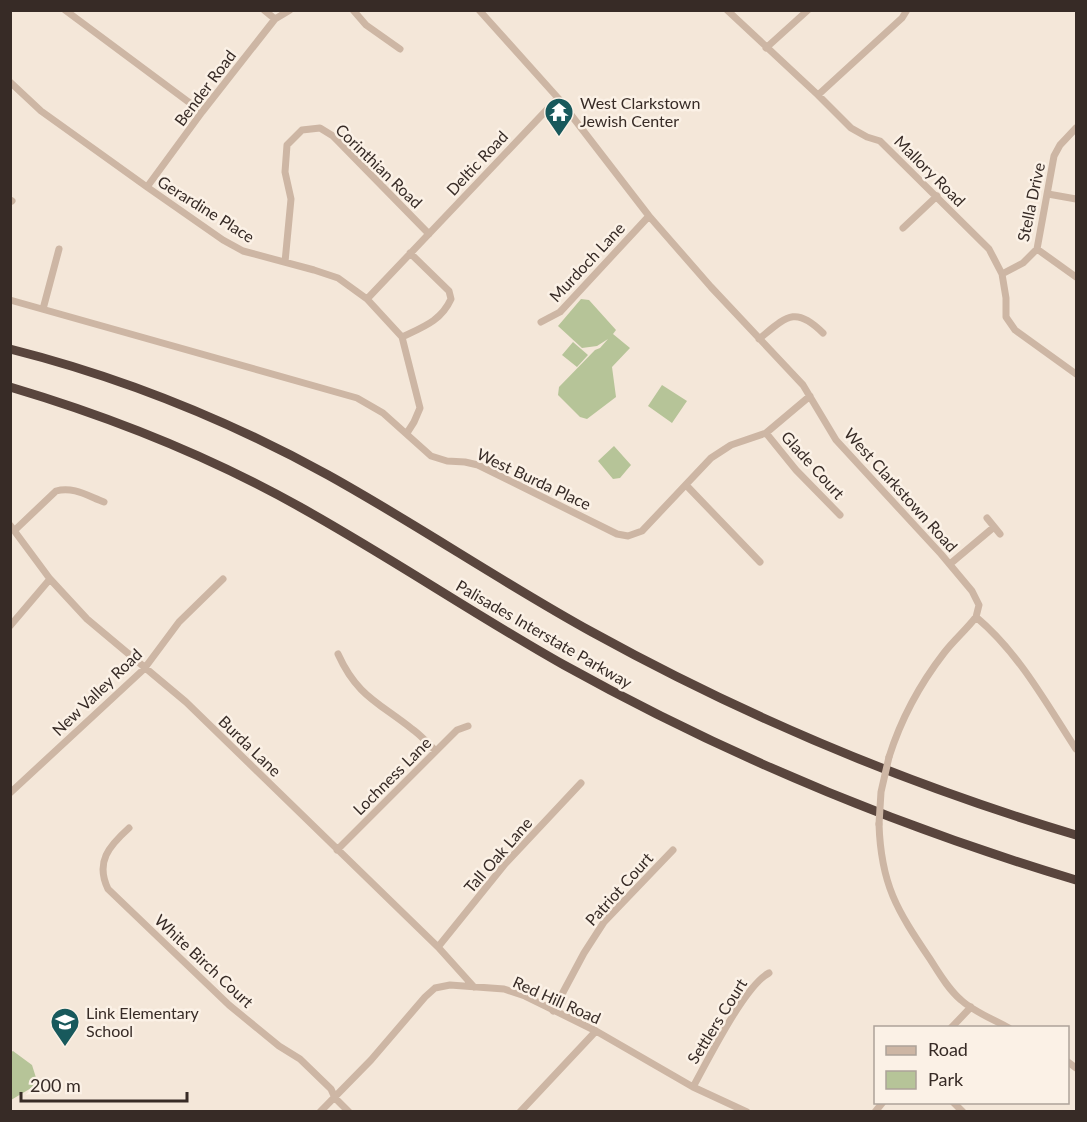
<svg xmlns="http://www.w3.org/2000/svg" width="1087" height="1122" viewBox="0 0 1087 1122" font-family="Lato,sans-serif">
	<rect width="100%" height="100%" fill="#f4e7d9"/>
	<path fill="#b6c498" d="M581,299L589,300L616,330L613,334L630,348L612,367L616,397L587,419L580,417L558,395L559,387L595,350L600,348L608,339L597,346L582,348L558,326Z
		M573,342L588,355L577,367L562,355Z
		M662,385L687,401L672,423L648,406Z
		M614,446L631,465L620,478L613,479L598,461Z
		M13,1051L32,1065L38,1084L11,1100V1052Z"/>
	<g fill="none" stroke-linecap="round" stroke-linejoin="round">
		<path stroke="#cdb6a4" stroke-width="7" d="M65,10L202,112
			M264,10L275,19
			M353,10L366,25L400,49
			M479,10L558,98L649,216L711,287L803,385L836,440L941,554L972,591L979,605L976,617C966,630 954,640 944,653C920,684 901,719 889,757
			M727,10L818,95L851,128L867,137L880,141L989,249L1002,274L1006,298V317L1015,330L1076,374
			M766,48L808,10
			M10,82L41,111L147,187L223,240L243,251L314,270L338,278L367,299L402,337L420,408L414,422L407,433
			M818,95L902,18L907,10
			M147,187L202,112L275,19L290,10
			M1048,194L1076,199
			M10,200L12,201
			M903,228L937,196
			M1037,249L1076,277
			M285,262L291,199L285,172L287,145L302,130L320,128L333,136L429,234
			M1002,274L1023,263L1037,249L1054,156L1060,145L1076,128
			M367,299L558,98
			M10,300L357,398L383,413L431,456L447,461L465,462L478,465L617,534L628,536L642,531L711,458L731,445L766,433L810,396
			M43,309L59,249
			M541,322L560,312L649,216
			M402,337C423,327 441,321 451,299L449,291L410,253
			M759,339C786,317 795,305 823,333
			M766,433L796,470L840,515
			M686,485L760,562
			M987,518L1000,534
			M10,525L50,579L87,619L186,702L438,947L474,987
			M15,530L56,491C73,486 88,496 104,502
			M950,564L994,527
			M976,617C1019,653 1046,703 1076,749
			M10,626L50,579
			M338,654C357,696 378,702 412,729C421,735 428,744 436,751
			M10,793L144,669L179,622L223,579
			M879,824C881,885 897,910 930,959C939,973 948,989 961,1000C974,1012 993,1019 1009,1028
			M129,828C109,846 95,862 108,889L229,1005L279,1046L300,1059L331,1089L335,1098L349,1112
			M337,850L457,730L468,726
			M438,947L505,864L581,783
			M553,1011L584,953L604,922L673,850
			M951,1028L971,1007
			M1068,1062L1076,1068
			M693,1087C708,1060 745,985 769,973
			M953,1102L963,1112
			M320,1112L371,1060L425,997L435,988L450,985L504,989L525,996L596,1031L693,1087L747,1112
			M520,1112L596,1031
			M875,1112L883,1102"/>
		<path stroke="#59453d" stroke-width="9" d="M10,349C121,377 228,420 328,475C418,525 503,583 592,632C746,717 909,785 1076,835
			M10,387C111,417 209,456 300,507C390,557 475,615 564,665C726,755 899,827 1076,880"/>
		<path stroke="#cdb6a4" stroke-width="7" d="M879,824L881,792L889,757"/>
	</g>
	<defs>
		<g id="temple-pin" transform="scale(1.5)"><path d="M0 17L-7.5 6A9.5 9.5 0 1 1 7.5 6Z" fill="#18595c" stroke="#fbf1e6"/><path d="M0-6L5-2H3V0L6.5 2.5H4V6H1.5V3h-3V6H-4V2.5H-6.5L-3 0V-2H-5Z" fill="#fff"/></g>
		<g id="school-pin" transform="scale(1.5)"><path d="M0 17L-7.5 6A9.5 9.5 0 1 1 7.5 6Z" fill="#18595c" stroke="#fbf1e6"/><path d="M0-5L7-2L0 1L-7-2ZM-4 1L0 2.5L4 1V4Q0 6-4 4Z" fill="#fff"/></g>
	</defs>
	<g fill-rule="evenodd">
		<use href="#temple-pin" x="559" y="112"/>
		<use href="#school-pin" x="65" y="1022"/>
	</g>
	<g text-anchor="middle" stroke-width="5" stroke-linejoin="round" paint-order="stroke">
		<g font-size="16" fill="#372b26" stroke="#fbf1e6">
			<text transform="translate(205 88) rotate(-53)" y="6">Bender Road</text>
			<text transform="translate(477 163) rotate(-47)" y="6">Deltic Road</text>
			<text transform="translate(379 166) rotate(44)" y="6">Corinthian Road</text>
			<text transform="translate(930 171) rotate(45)" y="6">Mallory Road</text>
			<text transform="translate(1031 202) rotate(-78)" y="6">Stella Drive</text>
			<text transform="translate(206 209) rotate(32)" y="6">Gerardine Place</text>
			<text transform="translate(587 262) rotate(-47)" y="6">Murdoch Lane</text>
			<text transform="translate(813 465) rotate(48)" y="6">Glade Court</text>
			<text transform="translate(534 479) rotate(25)" y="6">West Burda Place</text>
			<text transform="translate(901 490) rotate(48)" y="6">West Clarkstown Road</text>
			<text transform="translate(544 634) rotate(30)" y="6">Palisades Interstate Parkway</text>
			<text transform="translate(97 692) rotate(-44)" y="6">New Valley Road</text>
			<text transform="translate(250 746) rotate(44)" y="6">Burda Lane</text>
			<text transform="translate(392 776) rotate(-45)" y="6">Lochness Lane</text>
			<text transform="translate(498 855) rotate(-49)" y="6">Tall Oak Lane</text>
			<text transform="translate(619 889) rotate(-48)" y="6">Patriot Court</text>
			<text transform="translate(204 961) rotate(43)" y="6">White Birch Court</text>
			<text transform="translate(557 1000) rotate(24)" y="6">Red Hill Road</text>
			<text transform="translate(717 1021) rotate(-58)" y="6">Settlers Court</text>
		</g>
		<g font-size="16" fill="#372b26" stroke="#fbf1e6" text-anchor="start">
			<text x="580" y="109">West Clarkstown<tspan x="580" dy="18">Jewish Center</tspan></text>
			<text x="86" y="1019">Link Elementary<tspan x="86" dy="18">School</tspan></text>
		</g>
	</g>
	<rect width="1087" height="1122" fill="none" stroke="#372b26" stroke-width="24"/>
	<rect x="874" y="1026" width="195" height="78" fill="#fbf1e6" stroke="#ada299" stroke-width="1.5"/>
	<rect x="886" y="1046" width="30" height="9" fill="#cdb6a4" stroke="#ada299" stroke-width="1.5"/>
	<text x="928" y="1056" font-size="18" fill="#372b26">Road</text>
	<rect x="886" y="1071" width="30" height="18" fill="#b6c498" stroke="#ada299" stroke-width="1.5"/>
	<text x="928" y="1086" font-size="18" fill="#372b26">Park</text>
	<path d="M21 1092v9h166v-9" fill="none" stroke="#372b26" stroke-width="3"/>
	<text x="30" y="1092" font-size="18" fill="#372b26" stroke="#fbf1e6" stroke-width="4.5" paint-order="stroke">200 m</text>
</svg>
